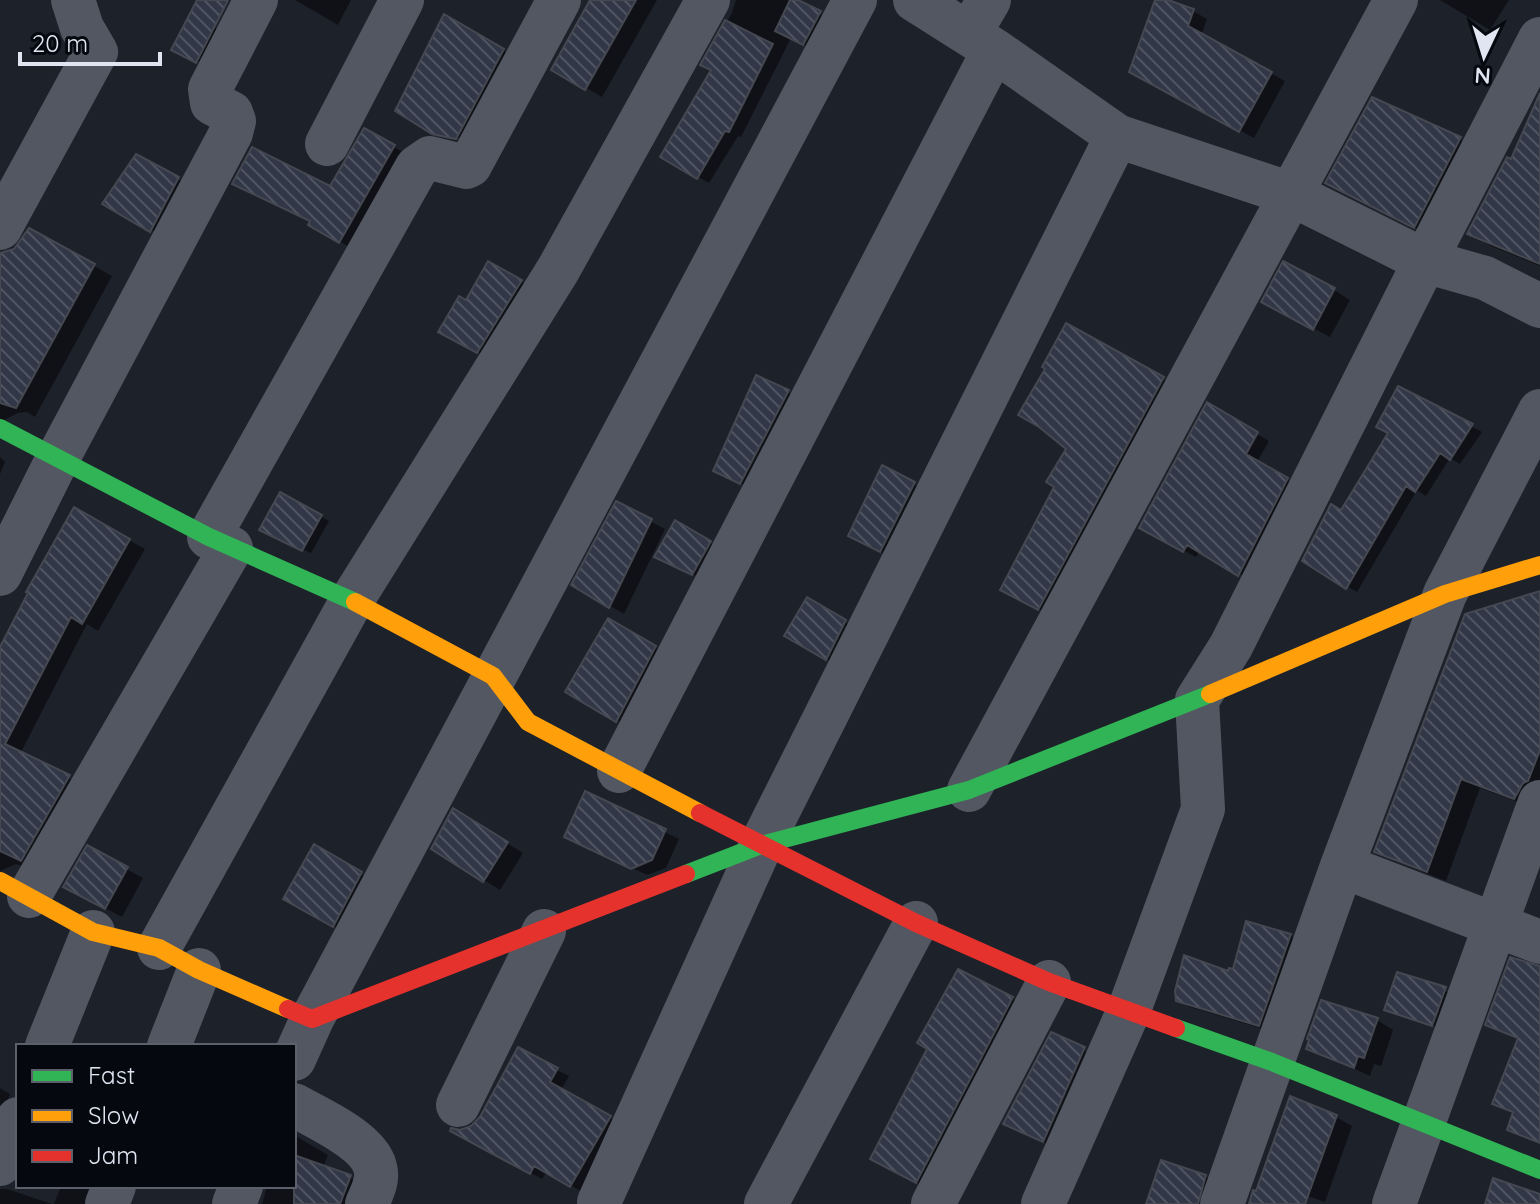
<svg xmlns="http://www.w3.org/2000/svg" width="1540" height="1204" viewBox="0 0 1540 1204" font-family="Quicksand,sans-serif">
	<defs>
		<pattern id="building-back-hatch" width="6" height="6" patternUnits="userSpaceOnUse" patternTransform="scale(2)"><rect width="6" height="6" fill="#323747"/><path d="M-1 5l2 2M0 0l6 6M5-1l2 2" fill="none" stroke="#4f5462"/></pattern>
	</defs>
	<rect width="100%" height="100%" fill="#1d212a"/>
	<path fill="#0007" d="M295,0H351L338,25Z
		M592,0H657L602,97L553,69Z
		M736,0H794L831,20L815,50L791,38L741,137L738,136L709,183L663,157L713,70L703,64L732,13Z
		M1157,0L1193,11L1207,19L1201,36L1285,81L1254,138L1145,79Z
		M1440,0H1509L1490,30Z
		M191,15L221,31L204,65L174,49Z
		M445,17L515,57L468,144L444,138L465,143L466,139L433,132Z
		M1373,100L1460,139L1484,152L1439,240L1352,196Z
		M364,130L410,156L356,251L310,224Z
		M1540,155V266L1491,246L1470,233Z
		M136,157L194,188L167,239L105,203Z
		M29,230L112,276L35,417L27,412L18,413L0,422V255L13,251Z
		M489,264L529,286L485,356L441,331L467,303Z
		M1334,290L1350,300L1330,337L1280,311Z
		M1067,326L1179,388L1055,618L1002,589L1057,487L1068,448L1048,368Z
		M757,378L801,399L754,490L729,478Z
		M1399,388L1482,432L1460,464L1450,458L1426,496L1417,490L1357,592L1304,560L1341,512L1390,432Z
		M1208,405L1269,441L1257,462L1299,487L1252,581L1200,550L1196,557L1154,535Z
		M0,457L5,462L0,474Z
		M883,468L931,493L897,560L866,545Z
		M281,495L329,521L311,553L269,534Z
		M617,504L665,529L624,614L574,585Z
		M74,510L145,549L98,631L87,624L20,754L84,786L35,870L16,864L0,871V652Z
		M676,523L717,547L701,578L665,561Z
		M1540,593V797L1534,808L1480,788L1446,881L1395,861L1377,851Z
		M807,600L852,626L834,663L787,635Z
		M609,621L671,657L633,729L568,692Z
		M586,794L679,839L666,868L647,875L581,844Z
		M470,820L523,853L500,890L484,880Z
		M315,847L377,883L350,935L286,898Z
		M88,848L143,878L122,917L82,896Z
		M1248,924L1291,936L1305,944L1273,1032L1190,1007L1175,999L1185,958L1229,974L1234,971Z
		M1540,968V1144L1510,1129L1514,1114L1494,1103L1519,1039L1488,1024Z
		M1398,974L1453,994L1440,1028L1387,1009Z
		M1012,998L1028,1008L933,1191L888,1167L930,1048Z
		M1377,1020L1393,1030L1381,1066L1374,1064L1370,1076L1309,1048Z
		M1052,1034L1100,1058L1060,1150L1022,1132Z
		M557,1070L569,1076L561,1090L621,1124L582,1192L547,1171L542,1179L453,1131L461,1132L472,1128Z
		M0,1088L10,1094L0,1119Z
		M1336,1117L1352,1126L1325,1202L1279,1186Z
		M294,1135L328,1155L323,1167L362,1183L354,1204H262L267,1186H294Z
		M1205,1176L1213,1181L1205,1204H1148Z
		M61,1186H109L100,1204H54Z
		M0,1189H7L52,1204H0Z"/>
	<path fill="url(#building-back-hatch)" stroke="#454850" stroke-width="2" d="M197,0H228L196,63L171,50Z
		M590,0H636L585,90L551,70Z
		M790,0H798L821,11L803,45L775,31Z
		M1155,0H1168L1194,9L1188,26L1272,72L1239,132L1129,72Z
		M444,14L504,49L456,139L432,134L395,111Z
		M725,20L773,44L729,132L725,131L697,179L660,157L711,70L700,65Z
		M1540,93V264L1467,234L1507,157L1511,159Z
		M1372,97L1461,137L1414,228L1325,183Z
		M364,128L395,145L339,243L308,225L310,221L232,184L252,147L330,186Z
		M136,154L179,177L150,232L102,204Z
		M29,228L95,264L16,408L0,403V253L14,249Z
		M488,261L522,280L477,353L438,332L459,296L466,300Z
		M1283,261L1335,288L1313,330L1261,302Z
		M1066,323L1164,377L1038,610L1000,590L1054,487L1046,482L1066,449L1039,427L1018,415L1045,369L1042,367Z
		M756,375L789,390L740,484L713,471Z
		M1398,386L1473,424L1450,460L1440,453L1415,492L1406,486L1346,589L1302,561L1331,504L1341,510L1388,433L1376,427Z
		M1207,402L1258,432L1246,454L1288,478L1238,576L1187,545L1183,552L1139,528Z
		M882,465L915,482L880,552L848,536Z
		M280,492L322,515L302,551L259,530Z
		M616,501L652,519L609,608L571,585Z
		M74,507L130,539L82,624L71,617L5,744L70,775L21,861L0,851V647L28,593L26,592Z
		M675,520L711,541L692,575L654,557Z
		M1540,591V750L1528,781L1523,783L1514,799L1461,779L1427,872L1374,852L1465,614Z
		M807,597L846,620L826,660L784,636Z
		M608,618L656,646L616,722L565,692Z
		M585,791L666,829L652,860L631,869L564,837Z
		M453,808L508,842L483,882L431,849Z
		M314,844L362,872L333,927L283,899Z
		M87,845L128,867L105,909L63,887Z
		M1246,921L1291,934L1259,1026L1176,1001L1175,991L1184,955L1228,971L1229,968L1233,969Z
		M1510,957L1540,966V1143L1507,1130L1513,1112L1492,1104L1518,1038L1485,1025Z
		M958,969L1013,997L916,1183L870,1159L927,1049L917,1043Z
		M1397,972L1446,987L1432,1026L1384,1010Z
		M1321,1000L1378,1018L1364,1058L1358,1056L1354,1068L1306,1049L1309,1040L1307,1039Z
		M1051,1032L1085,1047L1043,1142L1003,1124Z
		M518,1047L558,1068L550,1082L611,1116L570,1187L534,1166L530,1174L450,1131L451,1128L460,1130L471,1126L480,1117Z
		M1290,1096L1337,1115L1305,1204H1249L1253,1190L1256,1191Z
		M294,1155L351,1175L340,1204H294Z
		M1161,1160L1206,1175L1198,1204H1146Z
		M1493,1178L1540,1194V1204H1485Z"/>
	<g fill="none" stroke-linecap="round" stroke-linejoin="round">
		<path stroke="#535762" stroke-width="44" d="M915,0L994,50L1117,136L1291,194L1425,261L1485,278L1540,306
			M969,34L989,0
			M327,144L402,0
			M0,228L96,52L82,28L73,0
			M209,537L417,167L430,158L466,167L470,165L559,0
			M0,574L58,458L231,133L234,121L231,113L212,103L210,89L256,0
			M619,771L994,50
			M969,790L1396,0
			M1342,866L1540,942
			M29,896L231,548
			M159,948L352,600L558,270L708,0
			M47,1046L93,932
			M169,1046L199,970
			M294,1059L312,1019L855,0
			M294,1105C317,1118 368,1140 375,1167C379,1180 372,1192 367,1204
			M458,1105L544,931
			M0,1164L18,1119
			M599,1202L761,845L1117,136
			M107,1204L114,1186
			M234,1204L241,1186
			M766,1204L916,923
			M933,1204L1049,982
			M1043,1204L1129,1010L1203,809L1197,700L1231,646L1425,261L1540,39
			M1222,1204L1342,866L1445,594L1540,411
			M1394,1204L1540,802"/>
		<path stroke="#30b455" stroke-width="18" d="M0,428L209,537L355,602
			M686,874L761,845L969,790L1210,694
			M1176,1028L1272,1062L1540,1170"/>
		<path stroke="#ff9f0a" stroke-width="18" d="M355,602L493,676L528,722L700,813
			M1210,694L1445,594L1540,565
			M0,881L93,932L159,948L199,970L288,1009"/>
		<path stroke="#e5322d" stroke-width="18" d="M700,813L916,923L1049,982L1176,1028
			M288,1009L312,1019L686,874"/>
	</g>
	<rect x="16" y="1044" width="280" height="144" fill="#060810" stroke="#5d606a" stroke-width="2"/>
	<rect x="32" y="1070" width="40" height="12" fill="#30b455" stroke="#5d606a" stroke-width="2"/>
	<text x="88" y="1084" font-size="24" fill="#e0e5f1">Fast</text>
	<rect x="32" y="1110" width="40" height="12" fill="#ff9f0a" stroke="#5d606a" stroke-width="2"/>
	<text x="88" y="1124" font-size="24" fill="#e0e5f1">Slow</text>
	<rect x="32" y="1150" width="40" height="12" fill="#e5322d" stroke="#5d606a" stroke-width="2"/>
	<text x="88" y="1164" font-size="24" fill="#e0e5f1">Jam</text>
	<g transform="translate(1484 56) rotate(184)" stroke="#060810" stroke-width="6" paint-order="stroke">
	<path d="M0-6L14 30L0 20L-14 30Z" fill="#e0e5f1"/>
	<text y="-12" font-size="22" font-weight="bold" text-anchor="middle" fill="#e0e5f1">N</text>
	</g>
	<path d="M20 52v12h140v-12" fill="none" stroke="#e0e5f1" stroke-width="4"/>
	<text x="32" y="52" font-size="24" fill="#e0e5f1" stroke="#060810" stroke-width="6" paint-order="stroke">20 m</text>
</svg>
